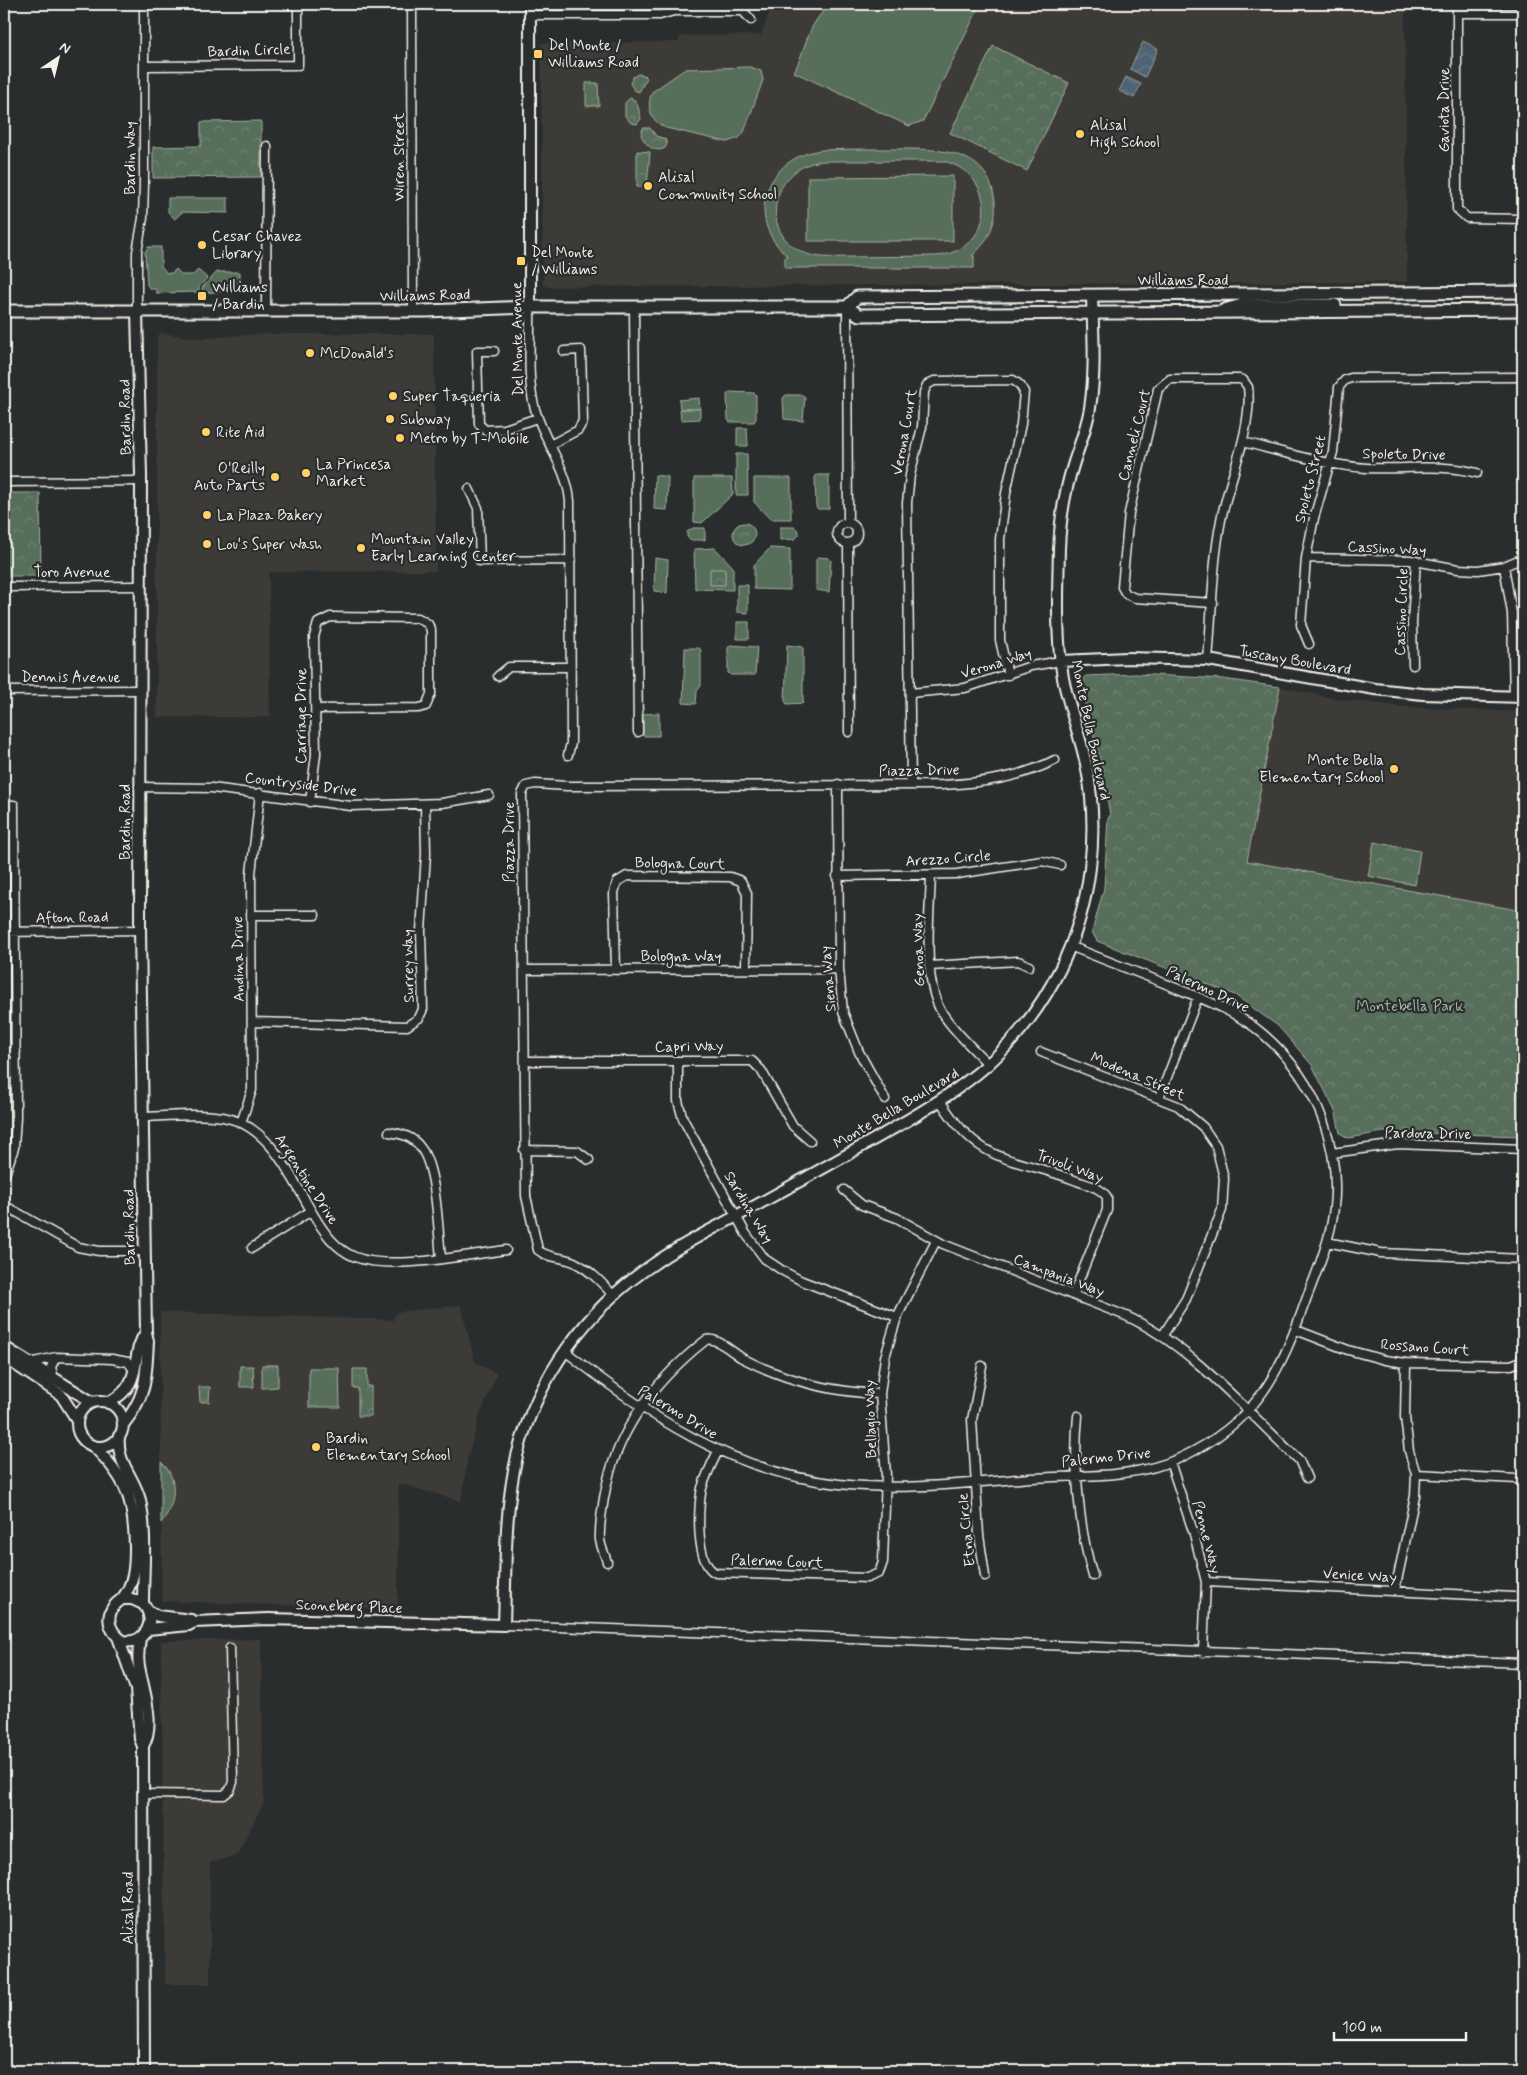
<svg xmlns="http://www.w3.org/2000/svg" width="1527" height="2075" viewBox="0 0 1527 2075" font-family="Mynerve,sans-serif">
	<defs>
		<pattern id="park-crowns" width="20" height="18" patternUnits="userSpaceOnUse" patternTransform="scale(1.25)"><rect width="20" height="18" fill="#576e5a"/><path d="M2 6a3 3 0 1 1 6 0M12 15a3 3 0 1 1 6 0" fill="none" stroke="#708372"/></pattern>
		<pattern id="water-waves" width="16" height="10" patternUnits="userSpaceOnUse" patternTransform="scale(1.25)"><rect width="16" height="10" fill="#4f6373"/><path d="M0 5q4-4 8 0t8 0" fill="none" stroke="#697a87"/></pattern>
	</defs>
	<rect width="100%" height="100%" fill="#2a2d2e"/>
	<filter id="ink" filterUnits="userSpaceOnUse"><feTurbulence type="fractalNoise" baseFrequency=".02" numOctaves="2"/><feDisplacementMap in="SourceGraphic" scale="10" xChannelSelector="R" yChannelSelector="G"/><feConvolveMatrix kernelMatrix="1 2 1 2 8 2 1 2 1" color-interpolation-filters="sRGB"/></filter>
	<g filter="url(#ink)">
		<path fill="#3c3b38" d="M772,4H1405L1407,282L548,287L543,285L541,43L678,42L680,36L761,35Z
			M161,333L188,337L207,338L262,334H434L436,571L269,572L270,717H157V336Z
			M1280,687L1337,699L1404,707L1523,712V911L1247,861Z
			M461,1305L475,1362L497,1374L480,1415L468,1457L461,1501L398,1483V1609L162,1601L160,1312L393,1320L397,1312Z
			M261,1639L264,1802L237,1855L210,1863V1984H165L161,1641Z"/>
		<path fill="#576e5a" stroke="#a6b0a1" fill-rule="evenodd" d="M831,4H970L979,7L923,121L909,126L794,72C807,47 806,25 831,4Z
			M750,67L761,71L763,80L744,132L739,138L727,142L666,128C651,121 646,108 652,92L685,69Z
			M823,150C846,149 869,149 892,149C933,149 989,146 995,202C997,223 988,242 972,256H974V268H785V257L788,256C742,219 767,155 823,150ZM944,161C1001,177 995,251 936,256C908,256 880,257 852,257C838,257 821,259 807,254C756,235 771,166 823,161Z
			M953,176V241H808V177Z
			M168,198H228V213L182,212L175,219L168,212Z
			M148,247H161V266L167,273H172L176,269L182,275H193L198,270L207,278L199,287V292L156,293V289H150L147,285L145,252Z
			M217,272H240V290L203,293L202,288Z
			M729,392L754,393L756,395V419L754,422H730L728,420L727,395Z
			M786,395H803L805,398L803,421L784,419L783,398Z
			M699,398L700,409H680L679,400Z
			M737,428H747L748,446H737Z
			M736,454H747L748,495H736Z
			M655,475L668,477L667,510L654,509Z
			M817,475H829V509H818L816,507L815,477Z
			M694,478H732L733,494L702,523L694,522Z
			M754,478H791V519H770L754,502Z
			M780,527H794L799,531V535L795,539L780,540Z
			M693,528H705V540H692L687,537V532Z
			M715,548L733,567V590L695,589L694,549Z
			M770,548L790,549V590L754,589V565Z
			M818,557L829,558L831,560L829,592L816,590V559Z
			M655,558L668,560L667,593L654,591Z
			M737,585H748V613L737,612Z
			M737,622H749V639H737Z
			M730,645L757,647L755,675H731L728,673V648Z
			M787,645L803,647V703L787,704L785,701Z
			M685,648H699L701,650V686L697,691L696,704L683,703Z
			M659,713V736H643L642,714Z
			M339,1368L340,1407H309V1368Z
			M161,1462C180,1478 175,1506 161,1523Z"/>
		<path fill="url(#park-crowns)" stroke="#a6b0a1" d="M993,46L1069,83L1027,171L950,133Z
			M638,74L644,75L647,78L639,92L634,90L630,83L633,77Z
			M586,83H598L599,106H586Z
			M630,98L636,101C637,103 641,117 641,119L637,124L631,123L625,116V103Z
			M261,121V177L153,178V147L201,146V122Z
			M643,128H650L656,136L665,139L667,144L665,148C654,154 645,144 641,135Z
			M637,151L650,152L647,187H637Z
			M680,409H700V419L681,420Z
			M4,493H40L41,576H4Z
			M733 534a11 11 0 1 1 22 0a11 11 0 1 1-22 0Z
			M710,569H725V585H710Z
			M1136,674L1223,679L1280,687L1247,861L1523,911V1136L1383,1132L1348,1138L1340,1133L1336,1113L1312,1065L1278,1026L1235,995L1097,941L1092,932L1104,888L1108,819L1110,815L1101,763L1079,682L1086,676Z
			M1374,842L1420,851L1415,885L1368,876Z
			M262,1365H278V1387L262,1388Z
			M240,1366H253L254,1387H240Z
			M353,1369H367V1386H371V1416H358V1388H353Z
			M199,1387H210L209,1402H200Z"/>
		<path fill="url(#water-waves)" stroke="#919ca2" d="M1143,42L1158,49L1145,77L1130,69Z
			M1126,77L1141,84L1134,98L1119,91Z"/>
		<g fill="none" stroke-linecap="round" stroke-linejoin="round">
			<g stroke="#f4f1e8" stroke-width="11">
				<path id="minor" d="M412,4L413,311
					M1457,4V209L1467,218L1523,219
					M1457,13H1523
					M530,15H660L674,11H743L751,20
					M144,66L298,65V4
					M530,307C531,339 526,378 535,409C544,442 567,467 570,501L571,743L568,755
					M634,307L638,732
					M847,307L848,523
					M137,311V252L143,218L144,183V4
					M266,311L267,146
					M494,351H477L479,424L485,430L505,429L537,418
					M1243,442C1283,452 1325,465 1366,468C1402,470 1442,463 1477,473
					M550,445L578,430L583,421L581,350L564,351
					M4,482L141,481
					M469,489L478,508L480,561L571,560
					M837 533a10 10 0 1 1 20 0a10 10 0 1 1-20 0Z
					M848,543L849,732
					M1306,558L1410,560L1458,569L1478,570L1504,566L1523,558
					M1504,566L1512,613L1514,697
					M4,587L140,586
					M1309,644L1301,625L1306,558L1314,518L1333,452L1339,387L1345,380L1351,378L1523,377
					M1208,660C1212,614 1212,566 1221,520C1229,479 1253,428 1248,387L1243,380L1239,379H1170L1158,389L1129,513L1122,587L1126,594L1135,598L1213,603
					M1413,665L1412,623L1416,560
					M498,676L509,667H570
					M4,691L139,690
					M910,693L965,688L1031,666L1061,661
					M838,784L839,969L843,1012L859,1052L885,1099
					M911,784L907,503L910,475L922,427L924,392L927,385L934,381L1013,380L1020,385L1024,392L1021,424L1006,493L1000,539V640L1008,675
					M139,787L212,788L351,806L442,803L489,795
					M310,802L316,754L314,637L318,623L330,617L418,618L428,624L431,630V694L426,706L419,708L316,709
					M4,805H14L16,1117L14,1148L4,1177
					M931,875C930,913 922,978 941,1011C953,1031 973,1048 989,1065
					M837,876L957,874L1042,861L1060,865
					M251,915H315
					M4,932L140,930
					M929,966L1018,961L1029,966
					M524,970L839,969
					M616,970L614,893L617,882L627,876L730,877L741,881L747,893L746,969
					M253,1022L407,1026L419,1018L423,1009L421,931L426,854L425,805
					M4,1052H16
					M1041,1052L1178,1106L1203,1127L1216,1146L1224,1178L1222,1210L1186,1299L1163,1335
					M526,1061H752L761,1070L793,1126L810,1141
					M678,1061V1101L683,1119L746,1234L765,1259L783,1271L802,1281L897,1317
					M1159,1098L1198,997
					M941,1102C982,1167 1013,1156 1077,1181C1088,1185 1100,1187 1107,1197V1210L1073,1295
					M143,1117C169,1116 197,1113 223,1117C270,1125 291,1177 313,1214C323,1231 335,1249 355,1257C390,1271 466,1255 506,1250
					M241,1123L252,1090L251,874L260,793
					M389,1132C402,1134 412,1136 420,1147C437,1167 438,1231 441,1258
					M524,1150L577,1151L589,1160
					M1332,1153L1398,1144L1523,1149
					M844,1190L862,1205L897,1218L943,1244L1126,1316C1191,1345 1246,1411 1299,1460L1307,1478
					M4,1205L78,1247L99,1251H144
					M1327,1242L1381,1253L1523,1259
					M252,1248L311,1211
					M613,1295C602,1283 590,1270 574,1262C563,1257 547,1258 538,1250L526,1196L522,794L526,786L535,784L567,786L942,785C981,783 1020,778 1055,760
					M1296,1330L1348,1350L1385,1360L1406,1363L1511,1365L1519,1362L1523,1356
					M565,1351C646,1415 733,1473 839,1484C902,1491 968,1483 1031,1478C1080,1475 1134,1479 1180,1458C1257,1422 1280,1374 1307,1297C1316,1274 1326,1250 1331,1226C1346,1155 1318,1081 1263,1034C1235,1010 1200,998 1166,984C1134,971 1102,959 1070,946
					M29,1363L56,1357L112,1359L128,1362L135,1371
					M982,1366L972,1420L979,1535L985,1576
					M54,1379L51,1367L56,1357
					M1078,1416C1073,1463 1079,1530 1093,1576
					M718,1451C712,1463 706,1475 702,1488C698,1506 695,1565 716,1573L867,1578L879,1573L883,1562L886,1475L880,1394L885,1357L897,1317L936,1241
					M1170,1462L1194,1534L1206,1582L1203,1652
					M1416,1474L1518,1479
					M607,1562C605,1555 601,1547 600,1540C599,1526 602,1511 604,1498C615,1432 655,1380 706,1340C716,1336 733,1353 742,1358C786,1381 832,1392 880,1394
					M1206,1582L1514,1597
					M1395,1590L1415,1496L1416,1474L1409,1451L1405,1417L1406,1363
					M504,1625L1523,1663
					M143,1794L224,1795L230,1790L233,1782L230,1648"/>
			</g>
			<g stroke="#f4f1e8" stroke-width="14">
				<path id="tertiary" d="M530,4V307
					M1061,661L1127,658L1208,660L1375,689L1423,694L1523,697
					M4,1347L92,1402
					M4,1357L61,1395L77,1420
					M77 1424a23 23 0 1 1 46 0a23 23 0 1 1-46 0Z
					M108,1403C146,1383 128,1358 146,1332
					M123,1425C147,1395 146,1378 148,1341L146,1332L140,930L141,475L137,311
					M119,1436C116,1463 134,1476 140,1500C147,1533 143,1570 143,1604C158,1620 145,1645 123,1641C106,1629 104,1611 122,1599H132L143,1604
					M93,1446C128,1479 134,1501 135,1548C135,1568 134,1583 122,1599
					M149,1611L158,1616L191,1620
					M148,1629L189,1625L194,1622L268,1619L504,1625C506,1569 504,1511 517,1456C537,1377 587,1308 655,1263C683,1243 715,1228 746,1211C793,1185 840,1159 887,1132C964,1089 1019,1051 1060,969C1091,907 1100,832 1086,764C1080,735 1069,708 1063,678C1056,637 1058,591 1059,549C1060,520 1065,490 1074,462C1080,444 1087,426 1090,408C1096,370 1093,332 1092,295
					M118,1637L136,1689L140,1739L143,1746L144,2071
					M140,1638C139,1647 137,1656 139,1666C143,1690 156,1723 143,1746"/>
			</g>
			<g stroke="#f4f1e8" stroke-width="15">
				<path id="secondary" d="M847,307L857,297L1523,292
					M1224,310L1242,305H1335
					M4,311H426L530,307H847L859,315L1523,310"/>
			</g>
			<use href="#minor" stroke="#2a2d2e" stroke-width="8"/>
			<use href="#tertiary" stroke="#2a2d2e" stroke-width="10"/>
			<use href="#secondary" stroke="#2a2d2e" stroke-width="11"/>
		</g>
	</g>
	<g fill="#ffd166" stroke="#2a2d2e" stroke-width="2">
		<rect x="533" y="49" width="10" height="10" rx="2.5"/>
		<circle cx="1080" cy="134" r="5"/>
		<circle cx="648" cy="186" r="5"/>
		<circle cx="202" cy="245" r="5"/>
		<rect x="516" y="256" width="10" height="10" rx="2.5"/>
		<rect x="197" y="291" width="10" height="10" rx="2.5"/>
		<circle cx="310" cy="353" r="5"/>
		<circle cx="393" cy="396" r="5"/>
		<circle cx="390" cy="419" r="5"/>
		<circle cx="206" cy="432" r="5"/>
		<circle cx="400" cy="438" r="5"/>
		<circle cx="306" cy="473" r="5"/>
		<circle cx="275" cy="477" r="5"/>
		<circle cx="207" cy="515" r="5"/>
		<circle cx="207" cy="544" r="5"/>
		<circle cx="361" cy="548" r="5"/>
		<circle cx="1394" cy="769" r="5"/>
		<circle cx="316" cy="1447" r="5"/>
	</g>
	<g text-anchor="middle" stroke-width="4.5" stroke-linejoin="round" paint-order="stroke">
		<g font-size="15" fill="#f4f1e8" stroke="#2a2d2e" text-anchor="start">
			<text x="548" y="50">Del Monte /<tspan x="548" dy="17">Williams Road</tspan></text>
			<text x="1090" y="130">Alisal<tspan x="1090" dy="17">High School</tspan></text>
			<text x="658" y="182">Alisal<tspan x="658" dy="17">Community School</tspan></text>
			<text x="212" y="241">Cesar Chavez<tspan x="212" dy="17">Library</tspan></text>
			<text x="531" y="257">Del Monte<tspan x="531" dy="17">/ Williams</tspan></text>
			<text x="212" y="292">Williams<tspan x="212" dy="17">/ Bardin</tspan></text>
			<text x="320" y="358">McDonald's</text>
			<text x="403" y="401">Super Taqueria</text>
			<text x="400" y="424">Subway</text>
			<text x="216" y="437">Rite Aid</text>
			<text x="410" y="443">Metro by T-Mobile</text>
			<text x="316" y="469">La Princesa<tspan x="316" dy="17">Market</tspan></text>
			<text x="265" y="473" text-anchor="end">O'Reilly<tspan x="265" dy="17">Auto Parts</tspan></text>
			<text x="217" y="520">La Plaza Bakery</text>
			<text x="371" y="544">Mountain Valley<tspan x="371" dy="17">Early Learning Center</tspan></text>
			<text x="217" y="549">Lou's Super Wash</text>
			<text x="1384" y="765" text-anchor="end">Monte Bella<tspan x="1384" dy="17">Elementary School</tspan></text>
			<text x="326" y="1443">Bardin<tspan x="326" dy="17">Elementary School</tspan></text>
		</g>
		<g font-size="15" fill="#f4f1e8" stroke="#2a2d2e">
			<text transform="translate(249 50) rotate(-2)" y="5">Bardin Circle</text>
			<text transform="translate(1444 110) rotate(-90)" y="5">Gaviota Drive</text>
			<text transform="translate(399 157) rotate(-90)" y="5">Wiren Street</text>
			<text transform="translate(130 158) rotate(-90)" y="5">Bardin Way</text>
			<text x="1183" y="285">Williams Road</text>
			<text transform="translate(425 295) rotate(-1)" y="5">Williams Road</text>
			<text transform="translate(517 339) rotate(-91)" y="5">Del Monte Avenue</text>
			<text transform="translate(125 417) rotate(-91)" y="5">Bardin Road</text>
			<text transform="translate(904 432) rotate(-80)" y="5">Verona Court</text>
			<text transform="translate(1134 435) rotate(-76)" y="5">Canneli Court</text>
			<text transform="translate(1404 454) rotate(1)" y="5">Spoleto Drive</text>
			<text transform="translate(1310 479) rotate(-76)" y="5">Spoleto Street</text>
			<text transform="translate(1387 548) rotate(3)" y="5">Cassino Way</text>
			<text x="72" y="577">Toro Avenue</text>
			<text transform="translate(1401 612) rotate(-88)" y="5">Cassino Circle</text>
			<text transform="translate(1295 660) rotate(10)" y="5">Tuscany Boulevard</text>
			<text transform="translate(996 663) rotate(-17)" y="5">Verona Way</text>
			<text x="71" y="682">Dennis Avenue</text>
			<text transform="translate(301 716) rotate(-90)" y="5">Carriage Drive</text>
			<text transform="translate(1091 730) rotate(78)" y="5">Monte Bella Boulevard</text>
			<text transform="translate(919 770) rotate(-1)" y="5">Piazza Drive</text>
			<text transform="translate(301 784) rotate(7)" y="5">Countryside Drive</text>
			<text transform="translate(125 822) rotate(-90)" y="5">Bardin Road</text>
			<text transform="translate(509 842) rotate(-90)" y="5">Piazza Drive</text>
			<text transform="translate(948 858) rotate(-4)" y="5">Arezzo Circle</text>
			<text transform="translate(680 863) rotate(1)" y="5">Bologna Court</text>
			<text transform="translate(72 917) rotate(-1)" y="5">Afton Road</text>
			<text transform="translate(918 950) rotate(-92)" y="5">Genoa Way</text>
			<text x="681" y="961">Bologna Way</text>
			<text transform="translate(238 959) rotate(-91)" y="5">Andina Drive</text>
			<text transform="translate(408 966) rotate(-91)" y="5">Surrey Way</text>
			<text transform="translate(828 979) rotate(-95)" y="5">Siena Way</text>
			<text transform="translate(1208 989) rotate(25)" y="5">Palermo Drive</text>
			<text transform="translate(689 1046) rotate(-1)" y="5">Capri Way</text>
			<text transform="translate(1138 1076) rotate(23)" y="5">Modena Street</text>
			<text transform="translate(896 1108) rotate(-31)" y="5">Monte Bella Boulevard</text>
			<text transform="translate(1428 1133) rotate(1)" y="5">Pardova Drive</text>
			<text transform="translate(1070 1166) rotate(20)" y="5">Trivoli Way</text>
			<text transform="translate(307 1179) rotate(57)" y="5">Argentine Drive</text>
			<text transform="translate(749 1207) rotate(59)" y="5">Sardina Way</text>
			<text transform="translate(129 1227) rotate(-91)" y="5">Bardin Road</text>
			<text transform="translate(1059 1275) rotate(21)" y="5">Campania Way</text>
			<text transform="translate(1425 1347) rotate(4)" y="5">Rossano Court</text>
			<text transform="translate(678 1412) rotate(31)" y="5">Palermo Drive</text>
			<text transform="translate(870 1419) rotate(-92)" y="5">Bellagio Way</text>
			<text transform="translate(1106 1457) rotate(-6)" y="5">Palermo Drive</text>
			<text transform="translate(966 1530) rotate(-96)" y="5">Etna Circle</text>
			<text transform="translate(1207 1537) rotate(75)" y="5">Penne Way</text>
			<text transform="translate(777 1561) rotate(2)" y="5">Palermo Court</text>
			<text transform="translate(1360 1575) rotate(3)" y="5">Venice Way</text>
			<text transform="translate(349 1606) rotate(2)" y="5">Sconeberg Place</text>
			<text transform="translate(128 1908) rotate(-90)" y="5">Alisal Road</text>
		</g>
		<g font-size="15" fill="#adb6a8" stroke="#2a2d2e">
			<text x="1410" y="1011">Montebella Park</text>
		</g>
	</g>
	<rect width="1527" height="2075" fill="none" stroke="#2a2d2e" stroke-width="20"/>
	<rect x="10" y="10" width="1507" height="2055" fill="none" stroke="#f4f1e8" stroke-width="2" filter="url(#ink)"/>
	<g transform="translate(58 58) rotate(35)" stroke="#2a2d2e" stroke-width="4" paint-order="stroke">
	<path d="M0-4L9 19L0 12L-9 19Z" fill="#f4f1e8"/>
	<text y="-8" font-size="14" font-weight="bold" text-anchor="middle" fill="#f4f1e8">N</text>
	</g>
	<path d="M1334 2032v8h132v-8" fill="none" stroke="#f4f1e8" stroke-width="2.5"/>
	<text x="1342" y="2032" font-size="15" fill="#f4f1e8" stroke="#2a2d2e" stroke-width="4" paint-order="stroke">100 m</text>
</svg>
